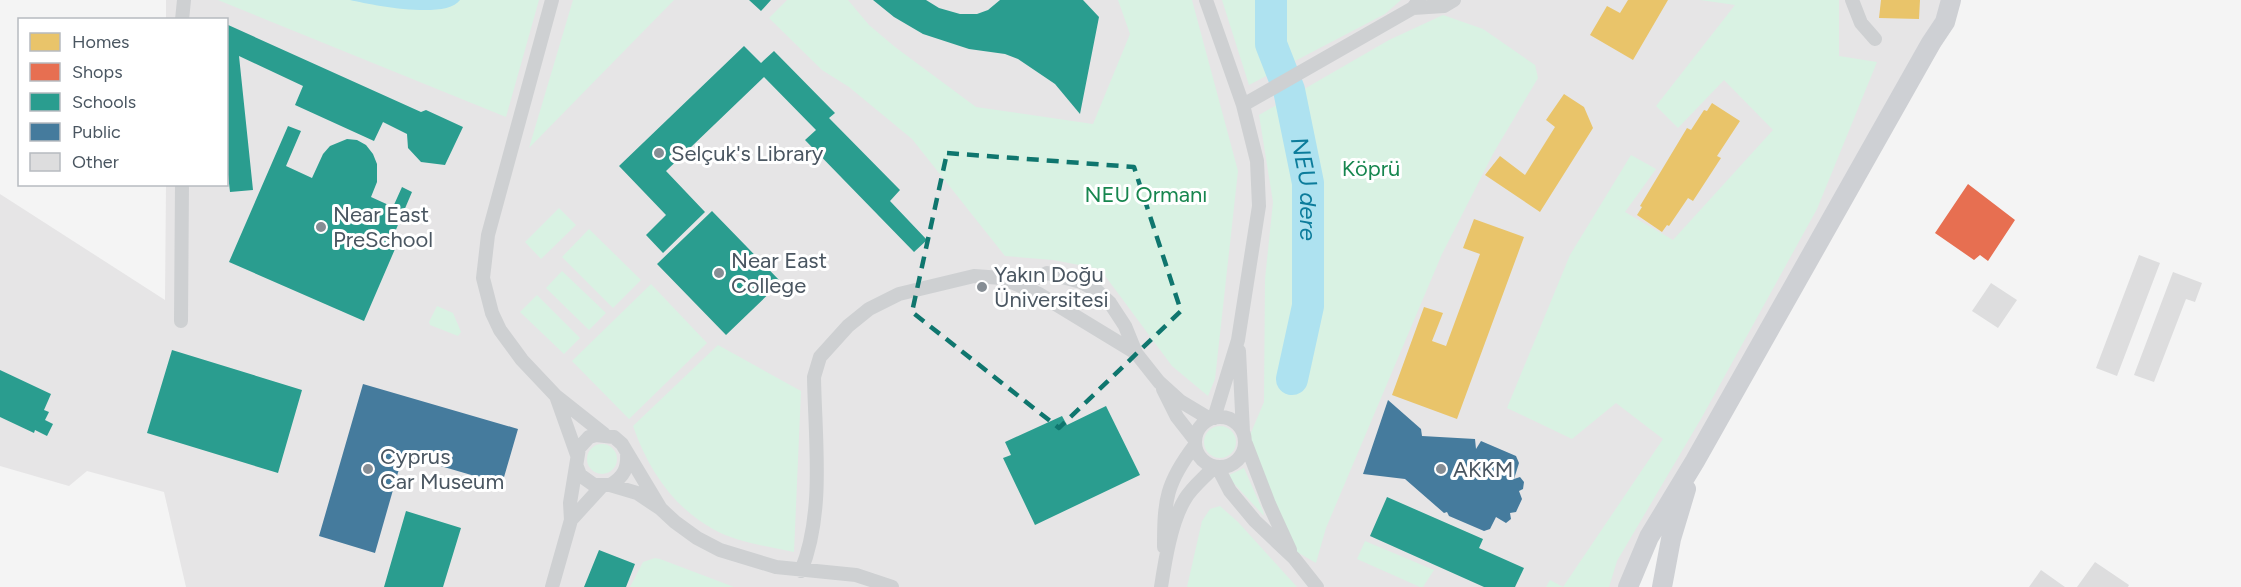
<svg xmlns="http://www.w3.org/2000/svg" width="2241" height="587" viewBox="0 0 2241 587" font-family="Figtree,sans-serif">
	<rect width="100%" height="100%" fill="#f4f4f4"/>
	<path fill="#e6e5e6" d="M166,0H1957L1953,25L1643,551L1632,587H186L164,492L87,471L69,486L0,466V194L165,300L166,185L226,184V20L166,19Z"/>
	<path fill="#d9f2e3" d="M218,0H539L506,117Z
		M573,0H674L529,148Z
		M787,0H848L869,25L895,47L976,107L1093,124L1130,34L1118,0H1192L1238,171L1215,379L1208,396L1172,366L1100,269L1053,260L1005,256L912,139L849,87L822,70L769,18Z
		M1222,0H1401L1385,14L1249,85Z
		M1700,0H1839V56L1877,62L1817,209L1702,417L1617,561L1609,587H1546L1550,580L1563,587L1663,439L1616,403L1572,439L1507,408L1570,255L1631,155L1656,169L1625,212L1673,240L1773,130L1724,80L1678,128L1656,106L1735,5Z
		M1443,15L1483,29L1535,65L1538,78L1494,152L1442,254L1326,528L1316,563L1297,552L1250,445V435L1264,402L1265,279L1273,202L1259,115L1389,40Z
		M559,208L576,225L541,259L525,242Z
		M589,229L641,280L613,308L562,257Z
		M562,271L606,313L589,330L546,288Z
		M651,284L707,343L629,419L572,361Z
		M537,295L580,338L564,354L520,312Z
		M437,306L453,313L461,332L458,336L430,325L429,322Z
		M718,345L801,391L794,552C767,546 738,543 713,529C673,507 648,469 633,426Z
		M1204 442a16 16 0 1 1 32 0a16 16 0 1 1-32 0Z
		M587 459a15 15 0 1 1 30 0a15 15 0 1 1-30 0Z
		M1244,468L1263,511L1264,516L1227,476Z
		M1220,506L1238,522L1297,587H1187L1202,521L1210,509Z
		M1365,541L1434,570L1423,587H1420L1357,559Z
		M655,558L660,559L734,587H630L643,562Z"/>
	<path fill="#aee2f0" d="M350,0H460C446,20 372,5 350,0Z"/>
	<path fill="#e9c46a" d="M1628,0H1668L1633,60L1590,35L1607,6L1620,13Z
		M1881,0H1920L1919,19L1879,18Z
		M1564,94L1584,107L1593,128L1540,212L1485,175L1500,156L1525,175L1555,127L1546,120Z
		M1712,103L1740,121L1717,156L1721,158L1693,201L1688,198L1669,226L1667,225L1662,232L1637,215L1642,207L1640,206L1687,128L1691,130L1704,110L1707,111Z
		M1474,219L1524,237L1457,419L1392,395L1424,307L1443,313L1432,341L1446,346L1480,254L1463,248Z"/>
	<path fill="#e76f51" d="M1968,184L2015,220L1988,261L1980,255L1974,260L1935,233Z"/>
	<path fill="#2a9d8f" d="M749,0H771L761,11Z
		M873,0H926L939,8L960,14H977L988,10L1000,0H1083L1099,17L1080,114L1055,84L1018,59L1005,54L969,49L923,34L894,17Z
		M226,24L421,112L426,110L463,127L445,165L421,162L408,148L407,134L383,122L374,141L295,105L303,86L239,56L253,190L230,192L226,157Z
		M744,46L761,63L774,51L835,113L829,118L900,190L890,201L927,240L914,252L805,140L816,130L764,77L666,171L705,212L663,253L646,235L666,215L619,166Z
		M288,126L301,131L286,166L312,178L323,154L330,146L347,139L357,140L366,145L373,154L377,164V182L371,197L393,207L402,187L412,192L389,246L395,249L364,321L229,262Z
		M712,211L781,282L726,335L657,264Z
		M172,350L302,390L278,473L147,433Z
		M0,370L51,394L44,410L49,412L45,420L53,424L47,436L35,430L34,433L0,417Z
		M1106,406L1140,475L1035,525L1003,458L1011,455L1005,442L1062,416L1067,425Z
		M1387,497L1483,539L1479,548L1524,568L1515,587H1484L1370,536Z
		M406,511L461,528L443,587H384Z
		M599,550L635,564L626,587H584Z"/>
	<path fill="#457b9d" d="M363,384L518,429L502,484L403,455L375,553L319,536Z
		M1388,400L1421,429L1422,436L1475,439L1476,449L1481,441L1516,456L1519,463L1514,479L1520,477L1524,482L1523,489L1519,491L1522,499L1516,512L1510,513L1511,519L1506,523L1496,517L1490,529L1484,531L1449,516L1447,512L1444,513L1405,479L1363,474Z"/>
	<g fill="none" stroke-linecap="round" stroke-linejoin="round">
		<path stroke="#aee2f0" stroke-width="32" id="s1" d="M1271,0V44L1289,90L1308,183V306L1292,379"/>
	</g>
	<path fill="#ddddde" d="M2139,255L2160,263L2117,376L2096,368Z
		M2173,272L2202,283L2195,302L2186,299L2154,382L2134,375Z
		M1991,283L2017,300L1998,328L1972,311Z
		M2095,562L2129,585L2128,587H2077Z
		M2041,570L2065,587H2029Z"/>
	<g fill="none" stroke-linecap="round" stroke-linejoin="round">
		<path stroke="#ced0d2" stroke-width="14" d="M552,0L488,235L483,278L492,313L500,330L522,360L556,396L604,434
			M1206,0L1243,105L1257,161L1259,206L1238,340L1214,418
			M1852,0L1861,23L1875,39
			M1413,8L1444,6L1454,0
			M182,20L184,0
			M1243,105L1413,8L1419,0
			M1021,286L1047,273L1081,282L1096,290L1110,303L1125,326L1136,353L1159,382L1180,401L1210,419
			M181,321L182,184
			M1239,351L1243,432
			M1163,389L1177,417L1195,440
			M556,396L577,455
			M1195 442a25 25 0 1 1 50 0a25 25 0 1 1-50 0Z
			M1246,444L1269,504L1290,550
			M577,467L580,475L594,485H610L637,493L661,509L675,522L697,538L720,550L776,567L856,575L892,587
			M1218,468L1230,491L1255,521L1294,558L1317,587
			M610,485C624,477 628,468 627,453
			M571,520L602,486
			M1164,547C1164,500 1166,483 1195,445
			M801,571C825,513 815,439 814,377L820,357L848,326L869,309L899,294L974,276L1002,278L1039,294L1136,353
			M552,587L571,520L570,503L579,448L589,437L596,435L614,437L622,444L661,509
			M1161,587C1165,561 1171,522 1185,499C1192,487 1205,477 1214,467"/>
		<path stroke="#ced0d4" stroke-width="20" d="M1628,587L1649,537L1695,461L1931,43L1945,22L1951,0
			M1662,587L1671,539L1686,489"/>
	</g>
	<path fill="none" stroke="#0f766e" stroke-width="4.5" stroke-dasharray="12 8" stroke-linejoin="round" d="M947,153L1134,167L1181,311L1059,428L912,312Z"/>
	<g fill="#868d94" stroke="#fff" stroke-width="2">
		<circle cx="659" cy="153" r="6"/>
		<circle cx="321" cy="227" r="6"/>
		<circle cx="719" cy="273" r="6"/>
		<circle cx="982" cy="287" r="6"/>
		<circle cx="368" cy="469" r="6"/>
		<circle cx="1441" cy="469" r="6"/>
	</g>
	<g text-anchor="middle" stroke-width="6" stroke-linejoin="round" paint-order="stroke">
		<g font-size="22" fill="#4a5661" stroke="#fff" text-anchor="start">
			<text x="671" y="161">Selçuk's Library</text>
			<text x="333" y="222">Near East<tspan x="333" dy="25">PreSchool</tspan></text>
			<text x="731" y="268">Near East<tspan x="731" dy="25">College</tspan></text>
			<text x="994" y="282">Yakın Doğu<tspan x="994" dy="25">Üniversitesi</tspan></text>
			<text x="380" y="464">Cyprus<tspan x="380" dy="25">Car Museum</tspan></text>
			<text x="1453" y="477">AKKM</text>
		</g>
		<g font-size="22" fill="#17864f" stroke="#fff">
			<text x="1371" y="176">Köprü</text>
			<text x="1146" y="202">NEU Ormanı</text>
		</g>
		<g font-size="24" font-style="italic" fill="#0c7c9b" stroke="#fff">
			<text dy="8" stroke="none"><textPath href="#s1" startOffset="194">NEU dere</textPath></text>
		</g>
	</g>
	<rect x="18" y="18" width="210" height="168" fill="#ffffff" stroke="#b7bbc0" stroke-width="1.5"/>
	<rect x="30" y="33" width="30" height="18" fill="#e9c46a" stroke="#b7bbc0" stroke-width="1.5"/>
	<text x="72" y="48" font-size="18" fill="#4a5661">Homes</text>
	<rect x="30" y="63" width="30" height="18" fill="#e76f51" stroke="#b7bbc0" stroke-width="1.5"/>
	<text x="72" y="78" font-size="18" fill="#4a5661">Shops</text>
	<rect x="30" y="93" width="30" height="18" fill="#2a9d8f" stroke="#b7bbc0" stroke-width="1.5"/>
	<text x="72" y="108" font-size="18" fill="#4a5661">Schools</text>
	<rect x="30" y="123" width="30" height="18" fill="#457b9d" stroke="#b7bbc0" stroke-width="1.5"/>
	<text x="72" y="138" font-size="18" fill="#4a5661">Public</text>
	<rect x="30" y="153" width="30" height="18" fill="#ddddde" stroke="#b7bbc0" stroke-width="1.5"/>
	<text x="72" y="168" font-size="18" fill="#4a5661">Other</text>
</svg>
